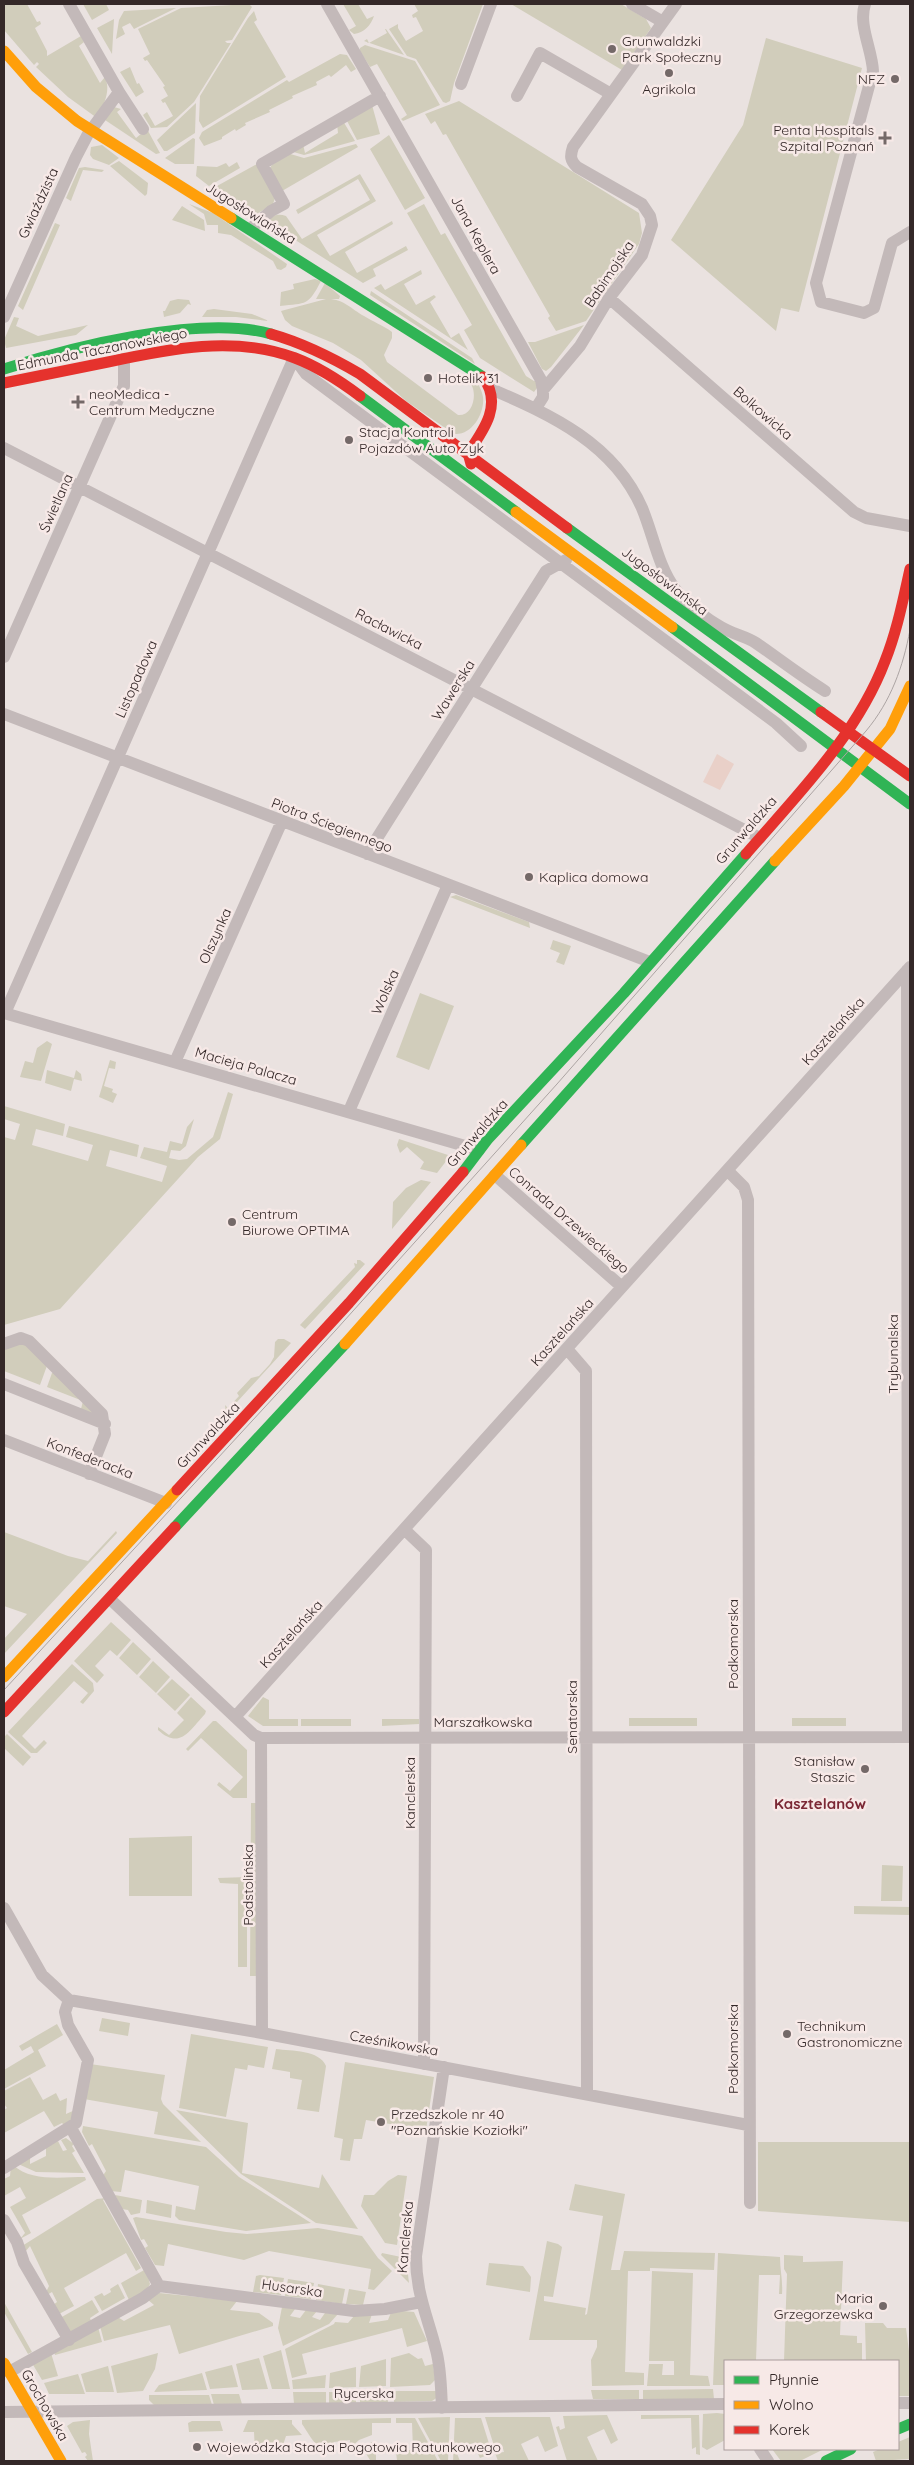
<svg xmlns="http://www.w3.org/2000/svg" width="914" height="2465" viewBox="0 0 914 2465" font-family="Quicksand,sans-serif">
	<rect width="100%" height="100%" fill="#eae2e0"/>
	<path fill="#d1cdbb" d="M4,4H27L37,22L40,21L41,24L35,28L47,51V56L81,36L84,42L79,46L100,83L105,77C111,91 104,103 99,116L97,118L68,97L36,67L39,64L37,62L34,65L4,30Z
		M83,4H106L109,10L92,20Z
		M249,4L252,7L232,40L225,41L227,43H231L194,102L167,127L151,128L143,115L147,112L155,126L173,116L165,102L163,103L161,100L168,96L163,87L165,86L147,60L145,61L143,58L150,54L138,29L181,8Z
		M343,4H358L367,19L374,16C371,25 364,33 354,34L349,30L356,26Z
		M414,4H483L454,83L450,101L446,103L443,102L416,59L407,56L389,29L398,24V28L406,41L423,31L416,17L413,18L412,15L418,11Z
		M511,4H621L646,19L651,28L622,70Z
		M176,8L134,29L130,23L122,27L125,34L116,39L119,20L124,11Z
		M254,11L257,20L254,22L286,77L203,128L199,121L200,96L248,18Z
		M114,19L112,54L97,28Z
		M385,29H386L404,55L364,41L367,39L369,43L387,33Z
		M766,38L862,68L799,312L781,308L776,331L671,240L743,125Z
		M365,45L415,61L440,105L403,121L401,119L407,115L377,64L370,67L360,51V48Z
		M340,54L347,55L356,69L351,72L346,65L331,77L329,75L316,82L317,85L292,96L293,98L269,110L270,112L245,123L246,125L236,131L235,129L222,137V139L204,146L199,138L202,132L287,80L289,82Z
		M130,67L137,84L139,83L144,92L136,97L120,72Z
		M459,101L639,213L642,233L639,244L586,321L556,331L548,318L550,316L446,134L443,135L435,121L431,124L425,114Z
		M196,103L195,133L167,151H164L157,140Z
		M372,105L380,134L357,140L346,119Z
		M114,107L121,109L117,112L136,138L147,129L160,153L156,154L105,120Z
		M343,121L355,141L304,155L290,151L303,144L305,153L338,133L337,124Z
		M389,135L425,198L405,210L370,149Z
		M193,138L195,139L194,164H175L165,158Z
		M356,144L358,147L282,191L271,170V166L287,153L304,158Z
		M102,145L119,158L109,165L93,159L90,155L91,147Z
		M119,161L148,183L147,194L145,196L110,166Z
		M237,162L240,168L209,186L196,176L197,166L217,167L226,163L229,167Z
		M257,164L275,198L273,204L255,215L218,191L217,186Z
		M85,167L104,170L102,172L83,170L72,198L71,201L66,198L79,168Z
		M360,174L376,201L317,235L330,256L392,221L393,224L345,252L357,273L406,246L408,250L373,269L376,276L363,283L267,222C272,215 278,213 286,216L302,239L370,200L358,179L298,214L296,210Z
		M189,204L213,213L287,264L286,267L281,270L277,269L273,261L231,235L218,233V225H207L204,214Z
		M424,204L441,235L445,233L526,376L534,381H538L537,388L534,392L480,358L464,330L472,325L407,213Z
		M182,206L204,220L205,231L172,220Z
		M55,223L60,225L23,310L18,306Z
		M421,270L422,274L404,284L416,305L434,295L436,297L430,302L451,338L459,333L468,350L374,288L381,284L385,290Z
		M315,279L321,281C308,306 307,303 280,306L281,292L294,289L293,284Z
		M325,283L340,296L339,299H328C344,299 351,309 364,316C373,322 383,325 392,332V338L384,355L387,362L458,415C472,416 477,397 472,386C471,383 467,380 465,377L475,378C478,384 482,390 483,397C485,413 472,436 454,434L406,401L361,360L333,343L292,326L285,320L281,311L326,299H316Z
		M371,291L472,358L475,364L370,295Z
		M178,299L189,300L191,305L188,304L180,313L164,317L163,311H165L170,301Z
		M214,309L252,314L269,321L236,317H202L207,310Z
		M14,317L19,318L16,326L38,336L88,325L76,335L6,348L4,340Z
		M584,325L551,367L546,371L542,369L528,342H535Z
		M456,895L529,922L530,928L450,897Z
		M553,940L571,946L564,965L556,962L560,953L550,949Z
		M420,993L454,1006L429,1070L396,1057Z
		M47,1041L52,1044L41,1081L20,1077L25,1061L33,1063L37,1048Z
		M110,1060L116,1062L115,1069L109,1068L104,1086L113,1089L112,1092L117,1094L113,1103L99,1097Z
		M47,1070L74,1078L76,1070L81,1074L82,1081L74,1079L71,1091L45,1083Z
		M228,1092L233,1094L220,1139L198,1157L60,1309L4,1325V1137L15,1140L20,1124L4,1119V1106L65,1124L63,1136L36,1129L32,1145L88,1161L93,1145L66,1137L69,1126L139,1145L137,1157L110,1150L106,1166L162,1182L167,1166L140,1158L144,1147L167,1152L170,1141L182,1144L187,1127L194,1119L186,1146L180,1151L171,1150L169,1158L179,1160L187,1159L213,1137Z
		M399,1139L448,1155L447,1160L437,1173L420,1169L424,1162L407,1147L400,1153L397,1145Z
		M421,1180L431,1182L392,1229L393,1202L406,1188Z
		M357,1260H360L365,1264L305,1329L300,1325L355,1267L354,1263L357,1264Z
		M284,1339L291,1343L226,1414L225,1405L228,1408L239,1396L237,1393L251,1378L259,1376L270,1364L274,1357L275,1342L278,1339Z
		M21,1341L48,1363L40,1385L4,1371V1347Z
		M57,1372L95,1408L97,1413L93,1414L81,1409L83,1401L47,1387L52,1373Z
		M116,1531L117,1533L4,1654V1639L27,1614L4,1606V1532L68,1556L88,1561Z
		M111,1622L131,1640L117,1656L110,1650L95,1666L104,1675L97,1683L74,1661Z
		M133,1642L151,1659L137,1675L119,1658Z
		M153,1661L170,1677L156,1693L139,1677Z
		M72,1664L93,1683L94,1691L83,1704L80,1702L88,1693L74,1681L22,1736L35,1749L44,1740L47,1743L37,1753H31L8,1732Z
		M172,1679L190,1695L175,1711L157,1694Z
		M191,1697L206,1711L205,1714C189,1731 180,1750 158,1730V1727L169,1735L184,1720L177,1713Z
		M263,1697L269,1700V1719H298V1726H263L248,1716Z
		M629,1718H697V1726H629Z
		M792,1718H846V1726H792Z
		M301,1719H351V1726H301Z
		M382,1719H419V1724L382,1726Z
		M213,1721H216L247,1750V1798H233L217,1785L219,1782L230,1791L243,1777L201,1738L188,1751L186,1749Z
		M7,1734L31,1757L23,1766L4,1748V1737Z
		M251,1803H257L256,1976H250Z
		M192,1836V1896H129V1838Z
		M882,1865L903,1866L902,1901H881Z
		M247,1877V1967H238V1884L220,1883L218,1878Z
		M854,1906L910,1907V1915L854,1914Z
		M102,2018L130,2023L128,2036L99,2031Z
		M57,2024L63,2035L38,2050L46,2066L4,2089V2070L34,2052L31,2046L22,2051L19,2046Z
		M191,2034L268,2047L264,2068L248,2065L247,2070L235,2068L226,2117L179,2108Z
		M276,2049C291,2051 320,2050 326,2066L319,2112L297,2109L302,2080L290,2078V2072L272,2069Z
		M345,2062L434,2077L426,2130L366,2120L362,2139H354L350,2161L340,2160L343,2139L334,2137Z
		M90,2064L165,2075L161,2099L163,2104L201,2142L154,2134L158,2112L84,2099Z
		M30,2077L43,2100L56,2093L60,2101L67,2098L66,2114L75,2110L73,2119L64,2125L62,2123L54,2127L44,2111L4,2133V2110L7,2108L4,2104V2091Z
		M176,2110L248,2123L242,2173L319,2188L322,2174L358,2229L316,2223L241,2174Z
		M83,2126L206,2147L239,2177L311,2223L246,2231L179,2220L175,2216L176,2206L195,2210L199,2186L125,2170L121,2192L110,2191L102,2177L106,2171L92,2144L89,2146L82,2132Z
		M66,2138L74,2144L72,2146L75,2151L72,2153L84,2173L36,2172L16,2163L30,2155V2164L46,2156V2146L58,2141L63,2151L67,2150L61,2140Z
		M758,2142H910V2222L758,2211Z
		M13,2165C31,2182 62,2177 85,2177L86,2180L22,2215L31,2233L20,2239L25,2233L10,2207L26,2198L20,2187L4,2196V2179L10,2176L11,2166Z
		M398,2175L407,2176L397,2245L385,2243L361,2206L364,2195H374L388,2181Z
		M575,2184L625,2194L611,2270H620L624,2251L715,2253L714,2270L650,2268V2271H628L625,2372L644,2373V2385L592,2386L591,2360L597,2347V2340H529L547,2241L558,2244L562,2247L553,2297L544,2296V2301L586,2308L585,2315L587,2314L603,2216L569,2210Z
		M115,2195L142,2200L140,2213L131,2215L128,2210L122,2209Z
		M106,2198L103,2200L141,2268L136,2271L126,2253L64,2288L74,2306L59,2314L53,2305L57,2302L52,2292L47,2295L46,2292L49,2286L30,2246L25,2252L22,2246L97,2199Z
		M147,2200L172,2205L171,2218L146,2213Z
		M136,2217L226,2232L247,2234L318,2228L362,2236L378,2258L392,2271L374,2290L368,2289L371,2269L269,2251L244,2260L168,2244L164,2266L155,2265L145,2248L148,2246L144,2239L141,2240L133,2218Z
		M382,2253L406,2258L409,2283L381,2255Z
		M718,2253L780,2257C780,2270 783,2281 782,2294H779L780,2275H759L756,2361H725V2385H713Z
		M784,2255L803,2256V2262L843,2261L840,2335L857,2336V2343H862V2361H784L787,2274L784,2269Z
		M489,2263L523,2266L531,2277L530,2292L486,2285Z
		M146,2269L150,2284L146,2291L129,2300L121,2283Z
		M652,2271L693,2273L690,2375L708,2376L710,2386H647L649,2364H663L662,2375H674V2361H649Z
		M260,2275L284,2278L281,2295L253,2292L256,2276Z
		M288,2279L314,2283L311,2299L285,2296Z
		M118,2284L125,2298L102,2311L94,2297L102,2293L104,2296L111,2292L110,2289Z
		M318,2284L345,2289L342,2304L316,2300Z
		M349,2289L366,2292L363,2305L346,2304Z
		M159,2293L237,2301L230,2310L259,2313L273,2323V2326L179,2354L170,2325L104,2341L100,2326L116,2316L124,2321L154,2305L147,2299Z
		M92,2300L99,2312L90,2318L91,2321L72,2332L67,2330L60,2318Z
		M4,2302L32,2352L28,2354L4,2312Z
		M282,2307L295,2309L290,2316L300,2318L306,2310L317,2311L312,2317L320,2320L325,2313L338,2314L329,2324L283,2346L278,2328Z
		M392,2310L414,2312L427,2341L407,2347L402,2328L302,2354L307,2374L292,2378L285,2349L334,2324L335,2322L348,2323L354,2316L372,2314L369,2323L388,2320Z
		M865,2323H883L887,2328H906L910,2359V2396H898V2361H866Z
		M98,2327L102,2342L55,2355L54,2351Z
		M281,2350L290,2389H272L263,2356Z
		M51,2353L58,2376L42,2380L32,2363Z
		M158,2353L155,2369L143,2391L117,2393L111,2366Z
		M409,2353L418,2359L422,2358L425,2366L433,2364L435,2380L430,2385L390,2387L391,2358Z
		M259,2358L268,2389L242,2390L236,2364Z
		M386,2359V2386L359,2387L361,2366Z
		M232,2365L238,2387L210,2389L205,2372Z
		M108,2366L114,2392H86L81,2374Z
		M356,2367V2387L329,2388L330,2373Z
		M202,2373L207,2390L154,2392L159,2385Z
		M78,2374L85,2394H49L44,2383Z
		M326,2375L325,2388L293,2389L292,2380Z
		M713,2389L714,2399H643V2390Z
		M591,2390H639V2399H593Z
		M360,2391H387L388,2402L360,2403Z
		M394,2391H438V2397L432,2401L394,2402Z
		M293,2392H326V2403L294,2404Z
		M329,2392H356V2403H329Z
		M211,2394H239L242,2404L214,2405Z
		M149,2395H209L212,2405H154L149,2400Z
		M717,2413L725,2414V2440L707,2450L702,2447L703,2414Z
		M607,2415L618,2440L611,2444L604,2429L587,2437L598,2461H567L556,2427L559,2426L560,2430L565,2428L563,2416Z
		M641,2415H699L700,2455L696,2454V2447L692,2449L691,2418L641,2419Z
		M450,2417L448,2461H441L418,2418Z
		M485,2417H550L558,2446L545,2452L538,2436L521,2444L529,2461H498L495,2453L504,2452L502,2445L496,2446L497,2449H495Z
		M391,2418V2423H372V2435L359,2440L349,2449L350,2440L334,2442L333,2450C316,2451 311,2437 302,2424V2420Z
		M396,2418H415L438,2461L397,2460L396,2453H376V2461L370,2460L365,2452L366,2446L372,2442V2450H413L412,2423H396Z
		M455,2418H481L492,2453L480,2458L473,2443L456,2451L460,2461H453Z
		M90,2420L89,2434L93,2461H88L85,2457L87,2455L85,2452L82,2453L67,2426L73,2422Z
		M248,2420H292V2424L302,2435L286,2436L281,2451H255L254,2432H243Z
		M192,2421H220L223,2431L189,2432L188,2423Z
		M910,2437V2459L876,2461L873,2452L880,2449H898V2442Z
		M772,2449H824L800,2461H781Z"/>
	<path fill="#e9d0c8" d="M717,754L734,764L720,790L703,782Z"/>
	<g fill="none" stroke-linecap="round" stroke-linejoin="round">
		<path stroke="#c3b9b9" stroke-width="12" d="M327,4L541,380L543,390
			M632,4L663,22
			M865,4C858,25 872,49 873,71L816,283L821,302L864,313L874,308L892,243L910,232
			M461,84L491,4
			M119,92L143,129
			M517,96L540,53L611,94
			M250,229L271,211L284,204L262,164L380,96
			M609,298L854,512L866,518L910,526
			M4,317L76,157L88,134L119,92L69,4
			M295,359L306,374L776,723L801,746
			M491,389C552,415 614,444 642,508C653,534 658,566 675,589C686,603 706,619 721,627C732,634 746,636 756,643C779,659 801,676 825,691
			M536,408L543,397V390L580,346L609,298L642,255L652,225L650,216L642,204L577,167C570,160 570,156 573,147L676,4
			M4,448L760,838
			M4,657L124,386V359
			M4,714L650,962
			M367,854L546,571L566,560
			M907,970L908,1737
			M4,1013L479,1150
			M5,1013L294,358
			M175,1062L282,821
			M349,1111L448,885
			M728,1171L744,1187L748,1200L750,2203
			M495,1175L622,1287
			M4,1344L21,1338L29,1341L102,1414L105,1434L89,1474
			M567,1349L586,1371L587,2093
			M4,1384L105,1424
			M4,1440L166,1503
			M405,1530L426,1550L424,2064
			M110,1599L254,1735L261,1738L910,1737
			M235,1717L910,967
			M261,1738L262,2033
			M4,1908L42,1975L69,2000L262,2033L748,2125
			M71,2128L159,2286
			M4,2168L76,2123L88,2060L68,2025L65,2012L69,2000
			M4,2220L17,2242L24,2263L69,2340
			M9,2372L143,2298L159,2286L354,2311L385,2309L421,2302
			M898,2403H910
			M442,2408C441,2389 441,2368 436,2350C427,2315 416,2293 416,2256L444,2067
			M4,2412L725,2404
			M760,2449L768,2461"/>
		<path stroke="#30b455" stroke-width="11" d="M231,218L483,377
			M4,369C72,347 202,314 271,334
			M360,396L516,512
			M567,528L821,712
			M672,627L910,804
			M521,1145L775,861
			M463,1172L488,1139L624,993L746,854
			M175,1527L345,1344
			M898,2429L910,2424
			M826,2461L851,2449"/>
		<path stroke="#ff9f0a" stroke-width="11" d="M4,51L36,87L77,121L231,218
			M516,512L672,627
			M775,861L844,786L890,729L910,686
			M345,1344L521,1145
			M4,1677L177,1490
			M4,2363L61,2461"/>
		<path stroke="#e5322d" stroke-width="11" d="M271,334C303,343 331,357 360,374L567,528
			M4,383C39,376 73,369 108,362C169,349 235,335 295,358C319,367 340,381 360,396
			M471,464L468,453C484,430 503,404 483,377
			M821,712L910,776
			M746,854C797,795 857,735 885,661C897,631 903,600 910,569
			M177,1490L349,1303L463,1172
			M4,1712L175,1527"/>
		<path stroke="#aca4a3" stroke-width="1" d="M4,1690L335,1331L557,1084L866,731C891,701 903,667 910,630"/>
	</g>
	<g fill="#746968" stroke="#f7e9e7" stroke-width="2">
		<circle cx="612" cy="49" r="5"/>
		<circle cx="669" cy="73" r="5"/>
		<circle cx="895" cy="79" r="5"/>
		<path d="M882.5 130.5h5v5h5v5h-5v5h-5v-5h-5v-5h5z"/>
		<circle cx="428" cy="378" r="5"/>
		<path d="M75.5 394.5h5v5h5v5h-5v5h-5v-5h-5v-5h5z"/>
		<circle cx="349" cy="440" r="5"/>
		<circle cx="529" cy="877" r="5"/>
		<circle cx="232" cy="1222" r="5"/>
		<circle cx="865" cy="1769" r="5"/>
		<circle cx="787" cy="2034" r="5"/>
		<circle cx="381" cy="2122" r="5"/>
		<circle cx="883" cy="2306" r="5"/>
		<circle cx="197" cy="2447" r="5"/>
	</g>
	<g text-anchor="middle" stroke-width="5" stroke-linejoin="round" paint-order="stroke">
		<g font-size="14" fill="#342828" stroke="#f7e9e7" text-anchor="start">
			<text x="622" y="46">Grunwaldzki<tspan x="622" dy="16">Park Społeczny</tspan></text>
			<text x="885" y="84" text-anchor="end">NFZ</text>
			<text x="669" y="94" text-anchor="middle">Agrikola</text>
			<text x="874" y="135" text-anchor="end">Penta Hospitals<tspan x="874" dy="16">Szpital Poznań</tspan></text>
			<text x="438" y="383">Hotelik 31</text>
			<text x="89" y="399">neoMedica -<tspan x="89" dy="16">Centrum Medyczne</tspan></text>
			<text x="359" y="437">Stacja Kontroli<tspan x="359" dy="16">Pojazdów Auto Zyk</tspan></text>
			<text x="539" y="882">Kaplica domowa</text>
			<text x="242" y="1219">Centrum<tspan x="242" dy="16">Biurowe OPTIMA</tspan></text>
			<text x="855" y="1766" text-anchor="end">Stanisław<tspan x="855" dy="16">Staszic</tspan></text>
			<text x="797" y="2031">Technikum<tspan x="797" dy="16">Gastronomiczne</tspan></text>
			<text x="391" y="2119">Przedszkole nr 40<tspan x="391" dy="16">"Poznańskie Koziołki"</tspan></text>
			<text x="873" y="2303" text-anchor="end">Maria<tspan x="873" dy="16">Grzegorzewska</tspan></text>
			<text x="207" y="2452">Wojewódzka Stacja Pogotowia Ratunkowego</text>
		</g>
		<g font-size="14" fill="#342828" stroke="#f7e9e7">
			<text transform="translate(38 203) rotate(-65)" y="5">Gwiaździsta</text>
			<text transform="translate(251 213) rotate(32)" y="5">Jugosłowiańska</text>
			<text transform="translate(476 235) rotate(61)" y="5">Jana Keplera</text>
			<text transform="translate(609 274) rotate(-56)" y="5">Babimojska</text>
			<text transform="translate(102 349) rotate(-11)" y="5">Edmunda Taczanowskiego</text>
			<text transform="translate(763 413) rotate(41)" y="5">Bolkowicka</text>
			<text transform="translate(56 503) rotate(-66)" y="5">Świetlana</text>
			<text transform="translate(665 581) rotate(37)" y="5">Jugosłowiańska</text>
			<text transform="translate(389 629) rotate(27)" y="5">Racławicka</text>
			<text transform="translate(136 679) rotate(-66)" y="5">Listopadowa</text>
			<text transform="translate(453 690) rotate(-58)" y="5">Wawerska</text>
			<text transform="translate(332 825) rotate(21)" y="5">Piotra Ściegiennego</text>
			<text transform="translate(746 830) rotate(-49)" y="5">Grunwaldzka</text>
			<text transform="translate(215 936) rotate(-66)" y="5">Olszynka</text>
			<text transform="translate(385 992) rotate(-66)" y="5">Wolska</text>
			<text transform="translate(833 1031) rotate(-48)" y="5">Kasztelańska</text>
			<text transform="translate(246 1066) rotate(16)" y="5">Macieja Palacza</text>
			<text transform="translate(477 1133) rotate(-49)" y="5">Grunwaldzka</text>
			<text transform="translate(569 1220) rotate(41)" y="5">Conrada Drzewieckiego</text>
			<text transform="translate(562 1332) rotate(-48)" y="5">Kasztelańska</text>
			<text transform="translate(893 1354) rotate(-90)" y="5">Trybunalska</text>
			<text transform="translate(208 1435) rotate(-47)" y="5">Grunwaldzka</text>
			<text transform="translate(90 1458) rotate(21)" y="5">Konfederacka</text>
			<text transform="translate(291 1634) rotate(-48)" y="5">Kasztelańska</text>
			<text transform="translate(733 1644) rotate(-90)" y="5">Podkomorska</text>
			<text transform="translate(572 1717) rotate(-90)" y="5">Senatorska</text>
			<text x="483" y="1727">Marszałkowska</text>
			<text transform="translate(410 1793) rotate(-90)" y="5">Kanclerska</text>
			<text transform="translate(248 1885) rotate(-90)" y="5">Podstolińska</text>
			<text transform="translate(394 2043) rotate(10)" y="5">Cześnikowska</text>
			<text transform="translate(733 2049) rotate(-90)" y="5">Podkomorska</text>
			<text transform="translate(405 2237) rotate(-85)" y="5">Kanclerska</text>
			<text transform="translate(292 2288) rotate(8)" y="5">Husarska</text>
			<text x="364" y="2398">Rycerska</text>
			<text transform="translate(45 2405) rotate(60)" y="5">Grochowska</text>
		</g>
		<g font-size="15" font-weight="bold" fill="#7b2835" stroke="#f7e9e7">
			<text x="820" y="1809">Kasztelanów</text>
		</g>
	</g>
	<rect width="914" height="2465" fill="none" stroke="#342828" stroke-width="10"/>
	<rect x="724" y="2360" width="175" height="90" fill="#f7e9e7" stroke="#a99c9b"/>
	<rect x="734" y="2376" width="25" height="8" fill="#30b455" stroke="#a99c9b"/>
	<text x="769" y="2385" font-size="15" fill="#342828">Płynnie</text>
	<rect x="734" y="2401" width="25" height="8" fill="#ff9f0a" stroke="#a99c9b"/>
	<text x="769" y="2410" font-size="15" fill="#342828">Wolno</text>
	<rect x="734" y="2426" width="25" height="8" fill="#e5322d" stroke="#a99c9b"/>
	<text x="769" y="2435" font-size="15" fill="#342828">Korek</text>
</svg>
